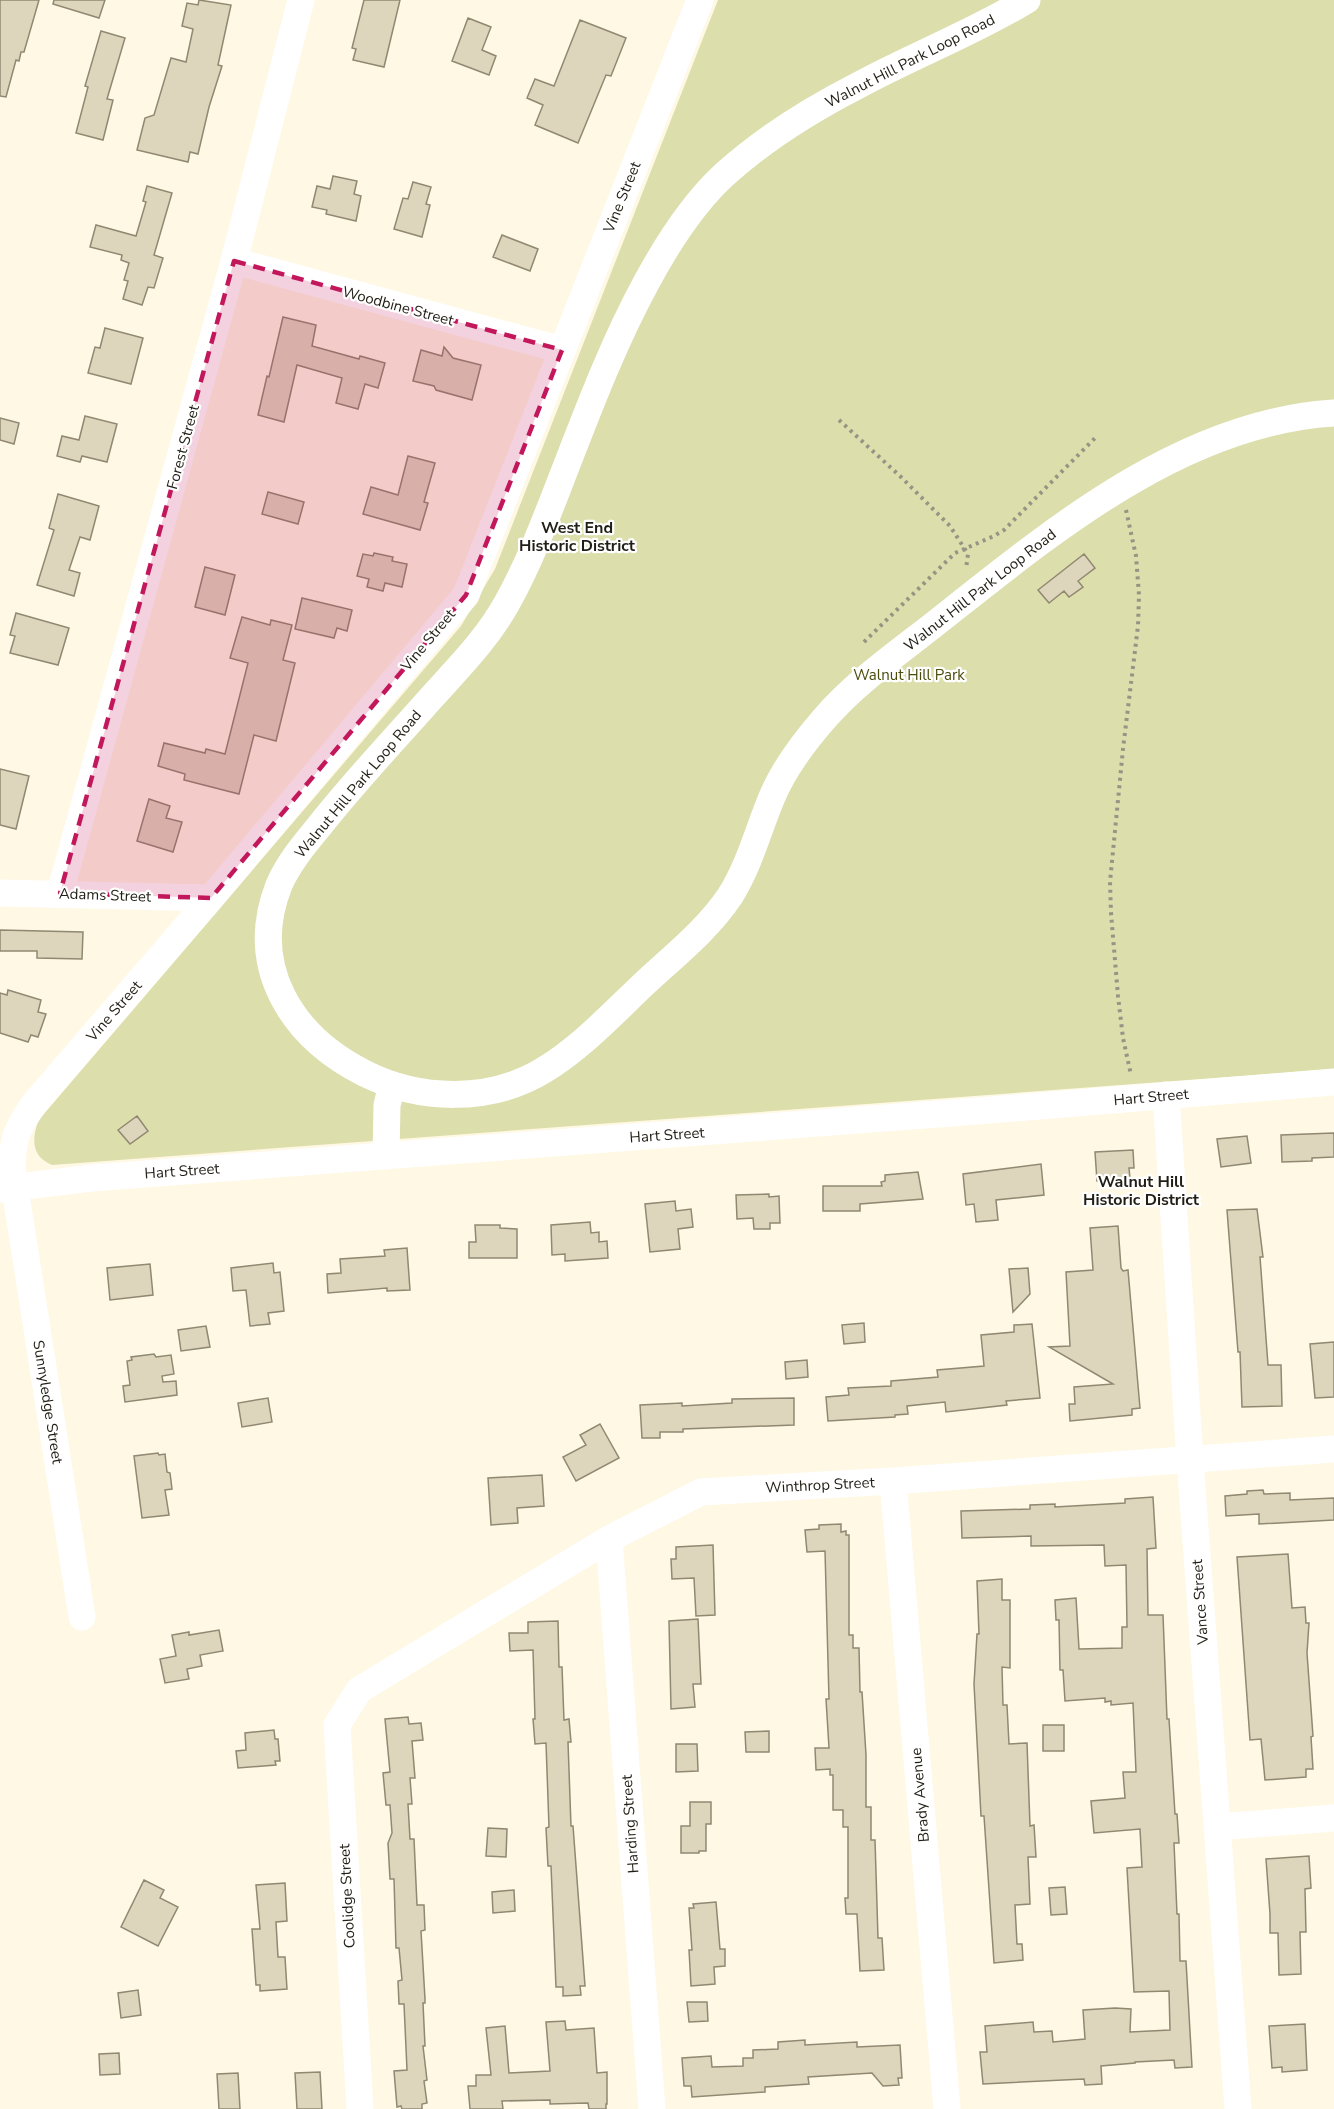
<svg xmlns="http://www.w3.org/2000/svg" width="1334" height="2109" viewBox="0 0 1334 2109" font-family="'Nunito Sans',sans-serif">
	<rect width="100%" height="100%" fill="#fff8e4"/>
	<path fill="#dcdeac" d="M718,0H1334V1069L52,1165C31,1156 32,1140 38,1121L461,626L495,569Z"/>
	<path fill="#ded5bd" stroke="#908871" stroke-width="1.5" d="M0,0H39L24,52H21L19,61L16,60L6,97L0,96Z
		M54,0H105L99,18L53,4Z
		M199,0L231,5L218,65L222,66L209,107L198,154L190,152L188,162L137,150L145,118L154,115L171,58L186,62L193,29L182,26L187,3L198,5Z
		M364,0H400L384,67L353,60L356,49L352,48Z
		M468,18L491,27L482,50L496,56L489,75L452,61Z
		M580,20L626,38L611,76L606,75L578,143L535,125L543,105L527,98L535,79L554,86Z
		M101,31L125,38L107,99L113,100L103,140L76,133L88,87L85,86Z
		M333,176L357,181L354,194L361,196L356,221L326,214L327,210L312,207L317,186L330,189Z
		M413,182L431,187L426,204L430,205L422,237L394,229L403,198L408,199Z
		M147,186L172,193L154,255L163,258L154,288L148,287L142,305L123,299L128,281L124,280L129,263L121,260L122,255L90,247L96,225L136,236L146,202L143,201Z
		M502,235L538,249L530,271L493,257Z
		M283,317L316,325L312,346L359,359L360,356L385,363L378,388L365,384L358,409L336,403L342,378L297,365L284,422L258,415L267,376L269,377Z
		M105,328L143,338L131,384L88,373L95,347L100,348Z
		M444,347L453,358L481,365L472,400L436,390L434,386L413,381L421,350L442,356Z
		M85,416L117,424L107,462L82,456L80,462L57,456L62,436L79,440Z
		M0,418L19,423L14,444L0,440Z
		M408,456L435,463L424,502L428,503L420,530L363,514L371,487L398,495Z
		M268,492L304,502L298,524L262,514Z
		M58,494L99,506L90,540L80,537L69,570L80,573L74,596L37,585L54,530L49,528Z
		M374,553L393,557L392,561L407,564L402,587L385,583L383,591L367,587L369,579L357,576L363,554L373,556Z
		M1084,554L1095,568L1078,581L1083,587L1069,597L1064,591L1049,603L1038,590Z
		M205,567L235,575L225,615L195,607Z
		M302,598L352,610L347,631L337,628L334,638L295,629Z
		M16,613L69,628L58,665L10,653L15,636L10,635Z
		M242,617L270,625L271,620L292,625L283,660L295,663L276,741L254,735L239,794L184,780L185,774L158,766L164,743L205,753L206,749L225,754L248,663L230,658Z
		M0,769L29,776L16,829L0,825Z
		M149,799L170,806L166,818L182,822L173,852L137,841Z
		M0,930L83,932L82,959L37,958V951H0Z
		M8,990L41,1000L38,1012L46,1014L38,1037L31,1035L28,1042L0,1033V993L7,995Z
		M137,1116L148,1131L130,1144L118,1130Z
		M1334,1133V1157L1312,1158V1161L1282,1162L1281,1135Z
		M1247,1136L1251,1163L1221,1167L1217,1139Z
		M1133,1150L1134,1168H1129L1130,1178L1097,1181L1095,1152Z
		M1041,1164L1044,1195L996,1200L998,1220L976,1222L974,1204L966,1205L963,1174Z
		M918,1172L923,1199L860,1204V1211H823V1186H882L881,1182L885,1181V1175Z
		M769,1194V1197L779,1196L780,1223H770V1229H754L753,1218L737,1219L736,1195Z
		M675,1201L676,1211L691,1209L693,1227L678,1229L680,1249L650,1252L645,1204Z
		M1257,1209L1263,1257H1260L1268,1365H1281L1282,1406L1242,1407L1240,1352H1238L1227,1210Z
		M590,1222L591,1233L599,1232V1242L607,1241L608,1258L565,1261V1254L552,1255L551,1225Z
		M475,1225H500V1228L517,1229V1258H469V1242H476Z
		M1118,1226L1121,1268L1123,1271L1128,1270L1140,1408L1132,1409V1415L1070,1421L1069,1404H1075L1074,1387L1113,1384L1049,1347L1070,1346L1066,1272L1093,1270L1090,1228Z
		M407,1248L410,1290L387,1291V1288L328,1293L327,1274L341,1273L340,1259L385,1256L384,1250Z
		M273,1263L274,1273L280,1272L284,1311L268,1313L270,1324L250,1326L246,1290L233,1291L231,1268Z
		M150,1264L153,1295L110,1300L107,1268Z
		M1028,1268L1030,1294L1013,1312L1009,1269Z
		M864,1323L865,1342L844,1344L842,1325Z
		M1032,1324L1040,1398L1006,1401L1007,1405L946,1412L945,1402L907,1406L908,1414L895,1415V1417L828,1421L826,1397L849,1395L848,1388L891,1386V1381L938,1377L937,1370L984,1366L981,1335L1014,1332V1325Z
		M206,1326L210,1347L181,1351L178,1330Z
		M1334,1342V1397L1315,1398L1310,1344Z
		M154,1354L156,1357L171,1355L174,1374L162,1376L163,1382L176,1381L177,1395L125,1402L123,1386L130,1385L127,1361L132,1360L131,1357Z
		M807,1360L808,1377L786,1379L785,1362Z
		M268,1398L272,1422L242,1427L238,1403Z
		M794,1398V1425L683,1429V1432H660V1438H642L640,1405L682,1403V1406L732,1403V1399Z
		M600,1424L619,1458L576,1481L563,1457L586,1445L580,1435Z
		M158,1453L159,1455L165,1454L167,1472L170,1473L172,1489L165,1490L169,1515L142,1518L134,1456Z
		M542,1475L544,1506L517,1508L518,1523L491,1525L488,1478Z
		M1263,1490L1264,1494L1290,1493V1500L1334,1498V1520L1259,1524V1514L1226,1516L1225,1496L1247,1494V1491Z
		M1153,1497L1156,1548L1147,1549L1148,1615H1163L1167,1719H1169L1175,1814H1177L1179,1843H1174L1177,1914H1179L1180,1961H1186L1192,2067L1175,2068L1174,2060L1135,2062V2063L1101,2066L1102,2084L1085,2085L1084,2079L983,2084L980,2052H987L985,2026L1033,2022L1034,2032L1052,2031L1053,2042L1085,2039L1083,2010L1115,2008L1131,2009L1130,2032L1170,2030L1169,1991L1134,1992L1127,1868L1142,1867L1140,1829L1094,1833L1091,1801L1125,1798L1123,1772H1136L1133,1703L1111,1705V1701L1105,1702V1698L1065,1701L1063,1670H1060L1059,1620H1056L1055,1600L1076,1598L1079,1649L1122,1648V1627H1127L1126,1565L1105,1566L1104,1545L1031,1546V1536L962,1538L961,1511L1030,1509V1505L1055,1504V1507L1125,1503V1499Z
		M841,1524V1532L846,1531V1535H849V1635H853V1648H859L860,1692H862L866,1755V1807H871V1840H875L878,1938H882L884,1970L860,1971L857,1914H846L845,1898H848V1827H843V1810H833V1775H830V1769L816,1770L815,1748H829L826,1699H829L825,1551L807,1552L805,1530L819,1529V1525Z
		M713,1545L715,1615L696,1616L694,1578L672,1579L671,1559H676V1547Z
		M1288,1554L1292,1608L1305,1607L1306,1623H1309L1307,1653L1313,1736L1311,1737L1313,1769H1306V1777L1265,1780L1261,1739L1250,1740L1237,1557Z
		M1002,1579V1600H1010V1668L1002,1667L1003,1705H1007L1009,1744L1027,1743L1030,1826L1034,1825L1036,1857H1028L1030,1904L1015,1905L1017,1944H1022L1023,1960L994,1963L984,1816H981L974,1684L977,1634H979L977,1581Z
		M698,1619L701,1684H693L695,1707L671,1709L669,1621Z
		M558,1621L559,1667H562L564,1720L569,1719L571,1742H568L571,1826H573L585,1986H580L581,1995L563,1996V1987H556L551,1866H548L546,1828L549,1827L546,1743L535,1744L533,1719H535L533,1650L510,1651L509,1633H528V1622Z
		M219,1630L223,1651L200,1655L202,1666L187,1669L189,1679L165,1683L160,1659L176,1656L172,1635L189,1632V1635Z
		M408,1717L409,1724L421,1723L423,1740L412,1741L415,1778H410L412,1804H408L410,1839H414L417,1905H424L425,1930L421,1931L425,1999V2003H423L425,2046H423L427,2080L424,2081L427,2103L422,2104V2109H402L401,2106L397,2107L394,2071L407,2070L404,2004H399L398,1981L402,1980L399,1948H396L394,1879H390L388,1843L392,1833L390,1805H386L383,1773L390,1772L385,1719Z
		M1043,1725H1064V1751H1043Z
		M274,1730L275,1739H278L280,1761H275L276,1765L238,1768L236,1751L246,1750L245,1733Z
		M769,1731V1752H746L745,1732Z
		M676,1744H697L698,1771L676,1772Z
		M690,1802H711V1824H706V1851H699V1853H681V1826H690Z
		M488,1828L507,1829L506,1857L486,1856Z
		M1309,1856L1311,1888L1305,1889L1306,1932H1300L1301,1974L1279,1975L1278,1933H1270V1914L1266,1859Z
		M144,1880L164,1890L160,1898L178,1907L158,1946L121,1927Z
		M285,1883L287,1921L276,1922L278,1957H285L287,1989L260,1991V1985H256L252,1929H260L256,1885Z
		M1065,1887L1067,1914L1051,1915L1049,1888Z
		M514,1890L515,1911L493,1913L492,1892Z
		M716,1902L720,1949H725V1966L714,1967L715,1984L691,1986L689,1950H692L689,1908H694L693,1904Z
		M138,1990L141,2015L121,2018L118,1993Z
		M687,2002H707L708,2021L689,2022Z
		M565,2021L566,2030L594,2028L597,2073L607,2072V2104H606V2109H589L588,2103L550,2104V2100L502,2101L503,2109H470L468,2086H476V2075H491L486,2028L505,2026L509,2073L550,2071L546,2022Z
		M1305,2024L1307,2070L1282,2072V2067L1272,2068L1269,2026Z
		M805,2040V2045L857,2042V2047L900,2045L902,2078H898L899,2085L883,2086L872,2073L808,2077L809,2084L765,2087V2092L692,2097L691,2086H684L682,2058L711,2056L712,2067L743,2066V2058H753V2050L778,2049V2042Z
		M119,2053L120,2074L100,2075L99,2054Z
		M320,2072L322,2109H297L295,2073Z
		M238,2073L240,2109H219L217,2074Z"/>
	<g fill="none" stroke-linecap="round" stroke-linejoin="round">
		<path stroke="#989384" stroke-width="4" stroke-dasharray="3 4.5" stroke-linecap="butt" d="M839,420L901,477L950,526L968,554L966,569
			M1126,510L1136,556L1139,595L1138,626L1123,749L1110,882L1111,913L1118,996L1123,1038L1131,1075
			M864,642L955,553L994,536L1004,530L1097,436"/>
		<path stroke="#fff" stroke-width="27" d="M1027,0C973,33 914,55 859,85C812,109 764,139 725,174C692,204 667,244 646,283C614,342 590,405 566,467C548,513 531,560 507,603C487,639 459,667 432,697C393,741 353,783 317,829C303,846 288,864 279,885C247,966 291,1036 364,1073C419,1101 490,1103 544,1070C582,1047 614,1012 646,982C675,955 708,929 730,896C750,864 758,830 772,797C784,768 804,742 824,719C856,682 898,653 936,623C1051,532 1182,422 1334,413
			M234,261L562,350
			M0,893L211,898
			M60,893L234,261L301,0
			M1166,1095L1190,1460L1238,2109
			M386,1156L387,1105L392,1085
			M0,1189L92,1178L978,1111L1334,1082
			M893,1481L947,2109
			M609,1539L652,2109
			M82,1617L12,1169C13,1137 16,1130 34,1104L211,898L466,595L700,0
			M1217,1827L1334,1818
			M360,2109L337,1725L359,1690L609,1539L701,1492L893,1481L1334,1449"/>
	</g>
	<path fill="#c2185b" fill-opacity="0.2" stroke="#c2185b" stroke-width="4.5" stroke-dasharray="12 8" stroke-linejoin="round" d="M234,261L562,350L466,595L211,898L60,893Z"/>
	<g text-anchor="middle" stroke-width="4.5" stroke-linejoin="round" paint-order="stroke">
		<g font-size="15" fill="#211e15" stroke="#fff">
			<text transform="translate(910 61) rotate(-27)" y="5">Walnut Hill Park Loop Road</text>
			<text transform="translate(622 197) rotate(-68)" y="5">Vine Street</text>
			<text transform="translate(398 306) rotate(15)" y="5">Woodbine Street</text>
			<text transform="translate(183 447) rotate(-75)" y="5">Forest Street</text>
			<text transform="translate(980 590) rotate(-38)" y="5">Walnut Hill Park Loop Road</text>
			<text transform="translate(428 640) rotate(-50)" y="5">Vine Street</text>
			<text transform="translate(358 784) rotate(-50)" y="5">Walnut Hill Park Loop Road</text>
			<text transform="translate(105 895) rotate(2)" y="5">Adams Street</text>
			<text transform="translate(114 1011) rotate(-49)" y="5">Vine Street</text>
			<text transform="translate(1151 1097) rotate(-5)" y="5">Hart Street</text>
			<text transform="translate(667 1135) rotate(-4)" y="5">Hart Street</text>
			<text transform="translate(182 1171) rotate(-4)" y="5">Hart Street</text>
			<text transform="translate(48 1402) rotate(81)" y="5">Sunnyledge Street</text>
			<text transform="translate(820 1485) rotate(-3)" y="5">Winthrop Street</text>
			<text transform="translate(1200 1602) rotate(-94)" y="5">Vance Street</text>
			<text transform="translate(920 1795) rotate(-95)" y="5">Brady Avenue</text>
			<text transform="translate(630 1824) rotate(-94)" y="5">Harding Street</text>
			<text transform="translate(347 1896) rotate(-93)" y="5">Coolidge Street</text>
		</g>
		<g font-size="15" fill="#4b4c0c" stroke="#fff">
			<text x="909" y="680">Walnut Hill Park</text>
		</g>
		<g font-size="16" font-weight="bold" fill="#211e15" stroke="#fff">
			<text x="577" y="533">West End<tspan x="577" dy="18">Historic District</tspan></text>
			<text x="1141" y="1187">Walnut Hill<tspan x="1141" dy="18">Historic District</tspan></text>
		</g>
	</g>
</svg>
